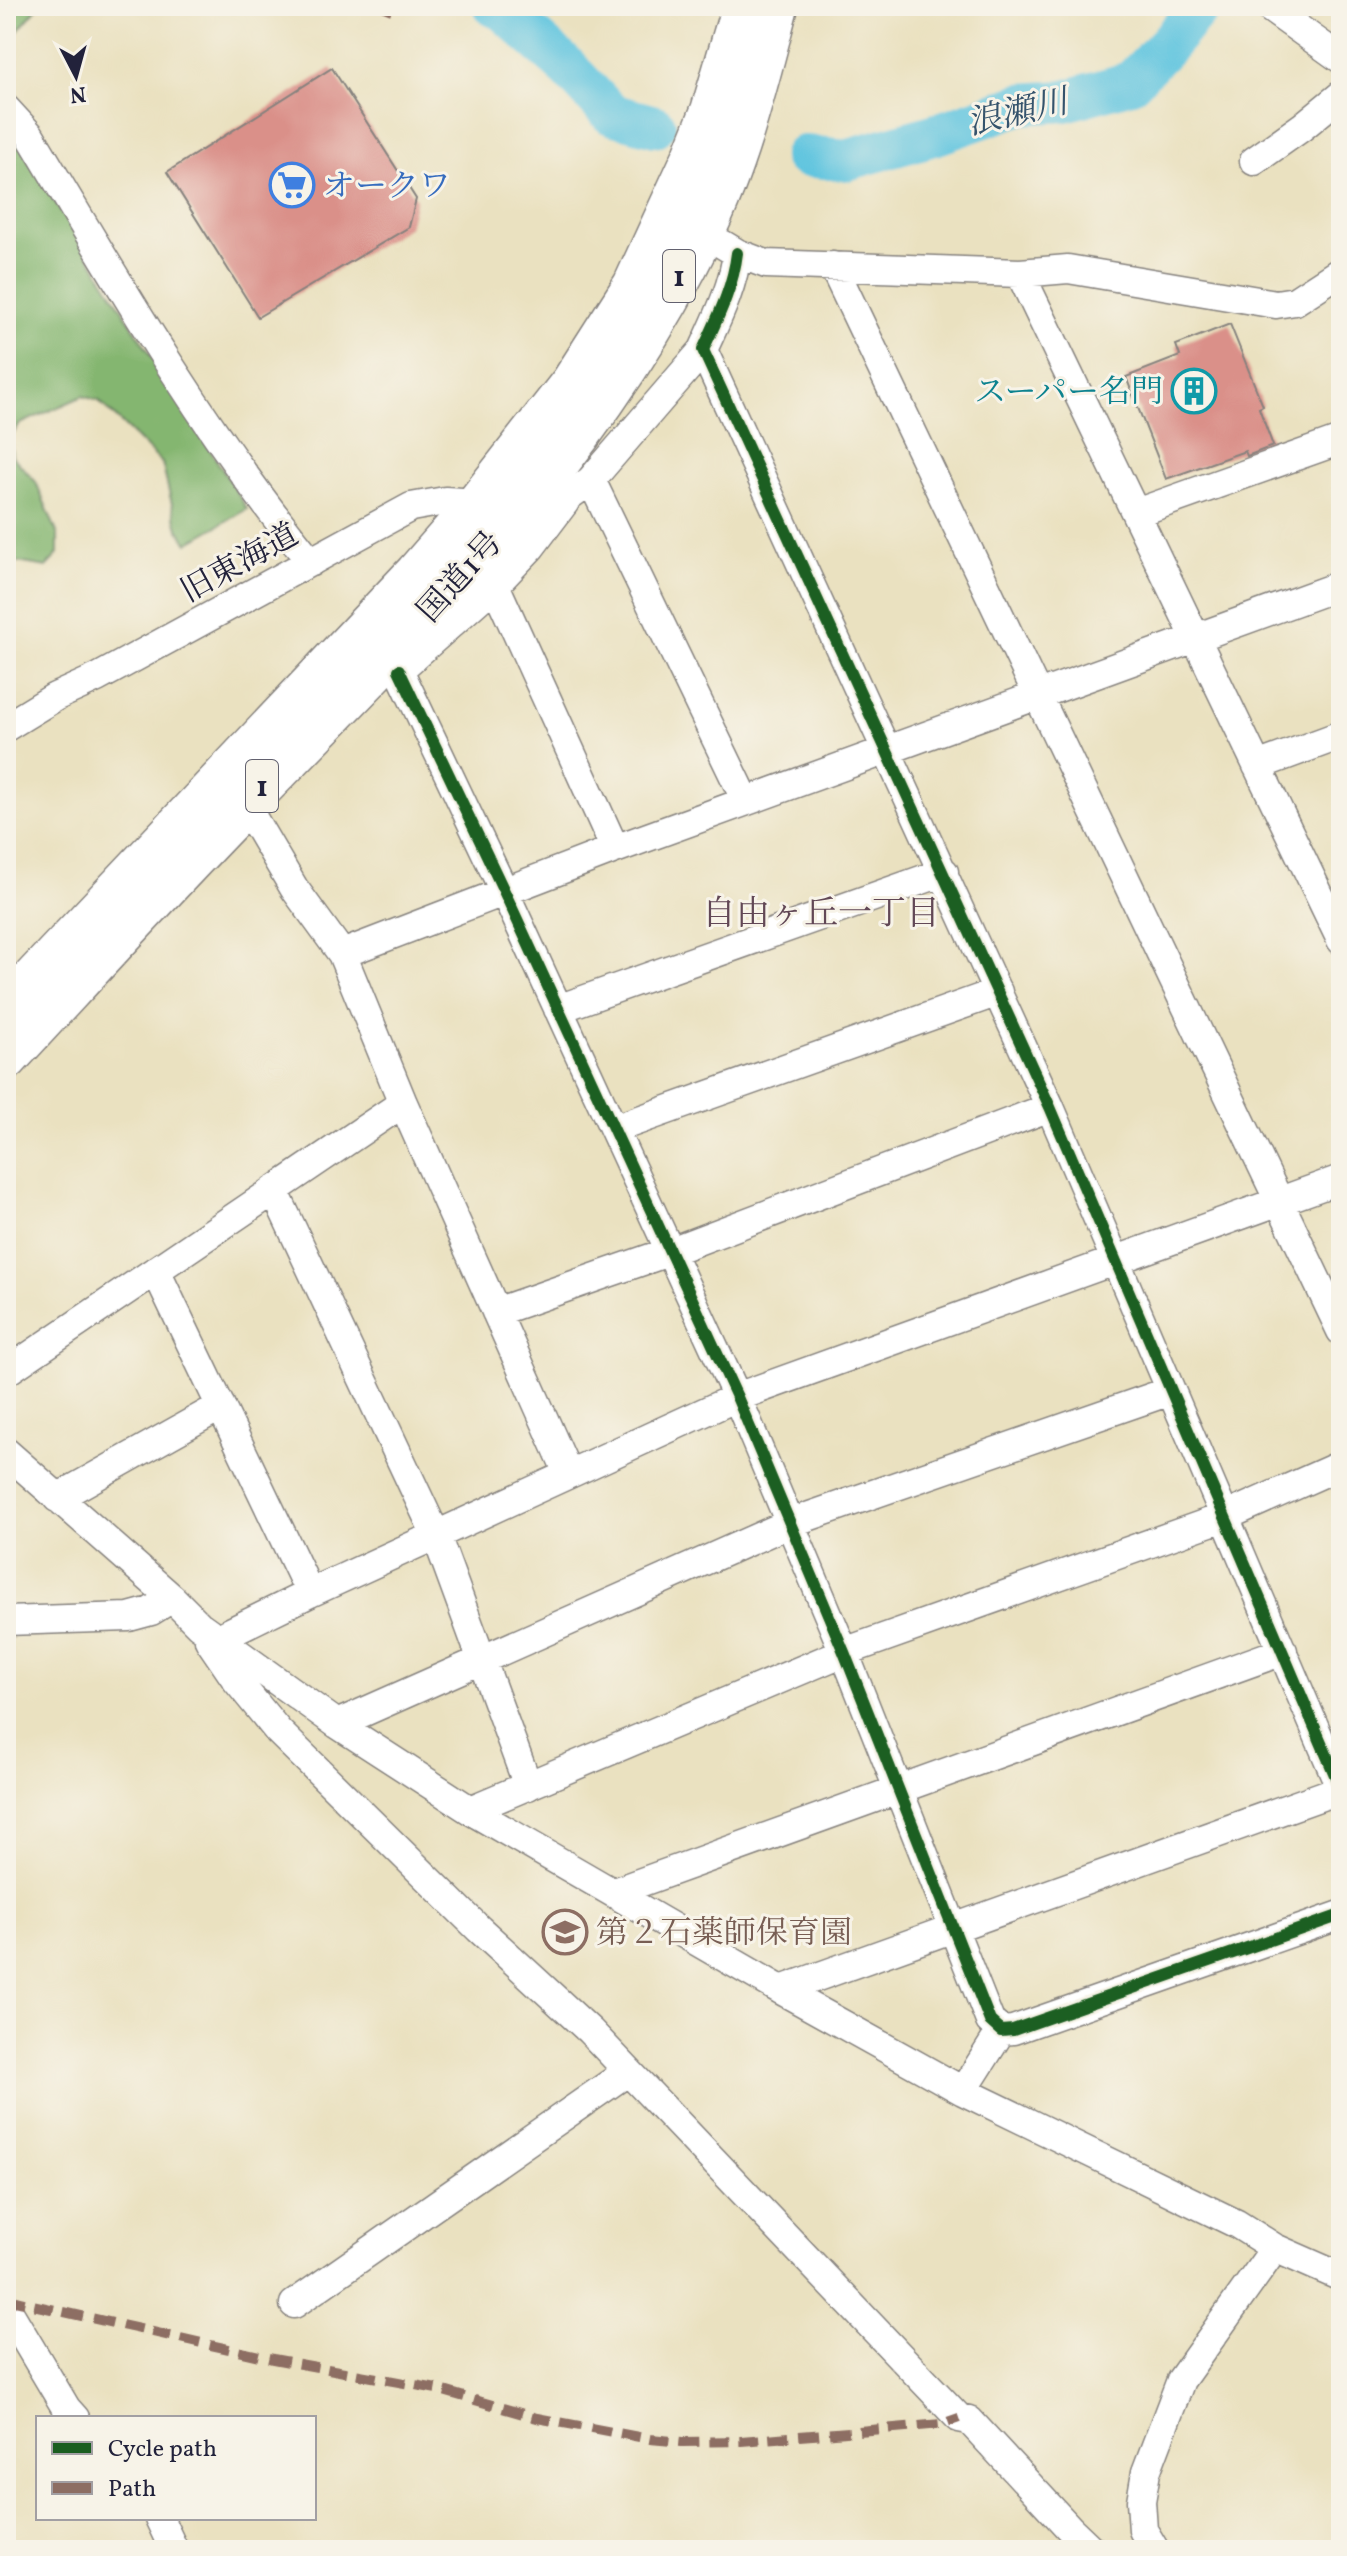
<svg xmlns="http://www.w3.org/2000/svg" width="1347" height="2556" viewBox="0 0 1347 2556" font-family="Vollkorn,'Noto Serif JP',serif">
	<rect width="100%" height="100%" fill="#f7f3e8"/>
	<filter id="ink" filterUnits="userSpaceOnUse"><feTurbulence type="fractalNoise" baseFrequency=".0125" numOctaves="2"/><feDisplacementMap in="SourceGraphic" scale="16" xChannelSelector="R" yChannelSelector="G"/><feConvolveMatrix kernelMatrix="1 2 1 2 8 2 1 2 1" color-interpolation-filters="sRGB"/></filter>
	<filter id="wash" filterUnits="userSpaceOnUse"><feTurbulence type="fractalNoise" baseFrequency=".006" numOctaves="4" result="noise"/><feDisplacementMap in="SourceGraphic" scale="32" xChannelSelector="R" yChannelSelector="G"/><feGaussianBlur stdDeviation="1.8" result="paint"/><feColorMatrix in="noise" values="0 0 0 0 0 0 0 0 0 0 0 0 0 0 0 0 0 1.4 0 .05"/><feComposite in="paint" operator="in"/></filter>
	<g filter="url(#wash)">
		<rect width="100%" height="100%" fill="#eae1c0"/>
		<path fill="#84b66f" stroke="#536c55" stroke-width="2" d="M6,6H39L6,45Z
			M6,123L247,509L188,543L178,529L162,463L99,401L83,396L20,424L10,438L12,456L36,482L58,535V554L46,567L12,561L6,553Z"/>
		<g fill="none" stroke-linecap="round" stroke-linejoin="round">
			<path stroke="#61c5df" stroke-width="42" d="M494,6L503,10L568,68L611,114L655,126
				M804,156L846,160L937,134L1021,104L1065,101L1131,82L1169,43L1200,6"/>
		</g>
		<g id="blocks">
			<path fill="#da9089" d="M332,68L416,199L409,227L258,317L167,172Z
				M1230,324L1263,406L1259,408L1273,446L1247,456L1245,451L1166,479L1126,377L1180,356L1176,345Z"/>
		</g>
	</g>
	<g filter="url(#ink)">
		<use href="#blocks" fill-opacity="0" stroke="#86827e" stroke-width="2"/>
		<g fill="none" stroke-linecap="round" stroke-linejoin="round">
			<g stroke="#86827e" stroke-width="31">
				<path id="street" d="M1267,6L1341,59
					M6,109L30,135C117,281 203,430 311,562
					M1254,161L1302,127L1341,95
					M722,244L737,253L766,264L1020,273L1068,269L1276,304L1295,301L1341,271
					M737,253C733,288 717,319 703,350L1050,1107L1341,1789
					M833,266L1341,1331
					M1020,273L1341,940
					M591,480L746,801
					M1136,513L1341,440
					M495,585L615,849
					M407,663L495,585L531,547L565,502
					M399,670L504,891L737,1397L844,1652L990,2021L1001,2031L1013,2030L1341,1915
					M6,727L55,697L97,678L411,507L445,501L479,503L516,513L551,509L591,480L703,350
					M1257,766L1341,735
					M244,803L294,888L342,954L403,1103L568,1473
					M342,954L615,849L1341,585
					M558,1009L944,872
					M614,1129L998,992
					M274,1190L436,1535L528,1786
					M156,1271L310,1593
					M496,1312L671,1251L1050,1107
					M6,1372L403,1103
					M6,1452L172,1598L199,1625L337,1724L470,1810L781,1990L963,2091L1237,2224L1275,2248L1341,2277
					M57,1498L221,1406
					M6,1621L129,1617L151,1611L172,1598
					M218,1638L310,1593L737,1397L1341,1179
					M209,1640L237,1681L278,1731L479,1929L590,2031L959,2418L969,2420L1071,2530L1092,2550
					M337,1724L790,1523L1170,1391
					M470,1810L844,1652L1224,1517L1341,1465
					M614,1892L1283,1651
					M781,1990L1341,1789
					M963,2091L1001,2031
					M294,2304L627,2072
					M6,2307L66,2408L75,2418
					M159,2518L174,2550
					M1155,2550L1143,2530L1141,2501L1146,2472L1181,2380L1275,2248"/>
			</g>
			<g stroke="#86827e" stroke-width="47">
				<path id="highway" d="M6,1009L417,574L479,503L573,383L635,286L695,156L713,111L744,6
					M6,1058C86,972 165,885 247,801C416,628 596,454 702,233C737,162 756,82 776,6"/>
			</g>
			<use href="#street" stroke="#fff" stroke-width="28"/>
			<use href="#highway" stroke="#fff" stroke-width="44"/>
			<path stroke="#8d6e63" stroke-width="10" stroke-dasharray="20 10" stroke-linecap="butt" d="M382,6L392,10
				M6,13L8,6
				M6,2306L15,2301L273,2359L437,2389L537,2418L650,2439L682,2442L741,2441L942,2424L959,2418"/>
			<g stroke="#f7f3e8" stroke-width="17">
				<path id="cycleway" d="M737,253C733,288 717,319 703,350L1050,1107L1341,1789
					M399,670L504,891L737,1397L844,1652L990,2021L1001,2031L1013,2030L1341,1915"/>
			</g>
			<use href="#cycleway" stroke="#1b5e20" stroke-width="12"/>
		</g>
	</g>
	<defs>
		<g id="supermarket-ring" transform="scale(2.3)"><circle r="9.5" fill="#f7f3e8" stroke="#3f7fe0" stroke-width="1.5"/><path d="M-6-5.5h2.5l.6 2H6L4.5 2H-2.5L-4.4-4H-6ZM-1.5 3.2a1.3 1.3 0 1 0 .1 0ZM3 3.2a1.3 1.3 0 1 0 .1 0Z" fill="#3f7fe0"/></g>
		<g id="building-ring" transform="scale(2.3)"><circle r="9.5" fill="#f7f3e8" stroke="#0f9aa8" stroke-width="1.5"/><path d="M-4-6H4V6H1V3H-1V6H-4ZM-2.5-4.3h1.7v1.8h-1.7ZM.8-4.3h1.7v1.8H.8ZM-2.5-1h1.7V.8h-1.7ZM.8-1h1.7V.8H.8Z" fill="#0f9aa8"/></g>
		<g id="school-ring" transform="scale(2.3)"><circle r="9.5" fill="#f7f3e8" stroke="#8d6e63" stroke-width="1.5"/><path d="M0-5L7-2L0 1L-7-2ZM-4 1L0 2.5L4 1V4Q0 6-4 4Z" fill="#8d6e63"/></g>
	</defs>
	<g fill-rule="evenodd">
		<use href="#supermarket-ring" x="292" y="185"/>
		<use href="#building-ring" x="1194" y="391"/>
		<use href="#school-ring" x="565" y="1932"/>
	</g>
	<g text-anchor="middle" stroke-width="6" stroke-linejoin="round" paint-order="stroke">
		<g fill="#f7f3e8" stroke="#62616f" stroke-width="2">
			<rect x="663" y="250" width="32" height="52" rx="6"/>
			<rect x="246" y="760" width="32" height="52" rx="6"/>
		</g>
		<g font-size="30" font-weight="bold" fill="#22223b">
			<text x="679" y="286">1</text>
			<text x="262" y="796">1</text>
		</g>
		<g font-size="32" fill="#366cbe" stroke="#f7f3e8" text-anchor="start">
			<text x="323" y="196">オークワ</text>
		</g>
		<g font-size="32" fill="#0d838f" stroke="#f7f3e8" text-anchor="end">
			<text x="1163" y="402">スーパー名門</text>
		</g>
		<g font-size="32" fill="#22223b" stroke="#f7f3e8">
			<text transform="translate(239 562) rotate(-29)" y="11">旧東海道</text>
			<text transform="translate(459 576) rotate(-48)" y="11">国道1号</text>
		</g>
		<g font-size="32" fill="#785e54" stroke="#f7f3e8" text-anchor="start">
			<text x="596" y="1943">第２石薬師保育園</text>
		</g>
		<g font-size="34" font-style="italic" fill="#35536c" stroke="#f7f3e8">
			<text transform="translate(1017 111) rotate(-13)" y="12">浪瀬川</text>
		</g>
		<g font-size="34" fill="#624856" stroke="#f7f3e8">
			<text x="821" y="924">自由ヶ丘一丁目</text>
		</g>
	</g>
	<rect width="1347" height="2556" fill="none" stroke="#f7f3e8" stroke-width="32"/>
	<rect x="36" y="2416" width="280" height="104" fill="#f7f3e8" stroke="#a29fa3" stroke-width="2"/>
	<rect x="52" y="2442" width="40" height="12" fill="#1b5e20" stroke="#a29fa3" stroke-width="2"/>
	<text x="108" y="2456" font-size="24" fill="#22223b">Cycle path</text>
	<rect x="52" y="2482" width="40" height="12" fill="#8d6e63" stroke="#a29fa3" stroke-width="2"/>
	<text x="108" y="2496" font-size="24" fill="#22223b">Path</text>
	<g transform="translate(76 76) rotate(174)" stroke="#f7f3e8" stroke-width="6" paint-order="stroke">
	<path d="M0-6L14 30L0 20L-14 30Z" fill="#22223b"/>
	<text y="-12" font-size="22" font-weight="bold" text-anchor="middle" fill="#22223b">N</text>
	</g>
</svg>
